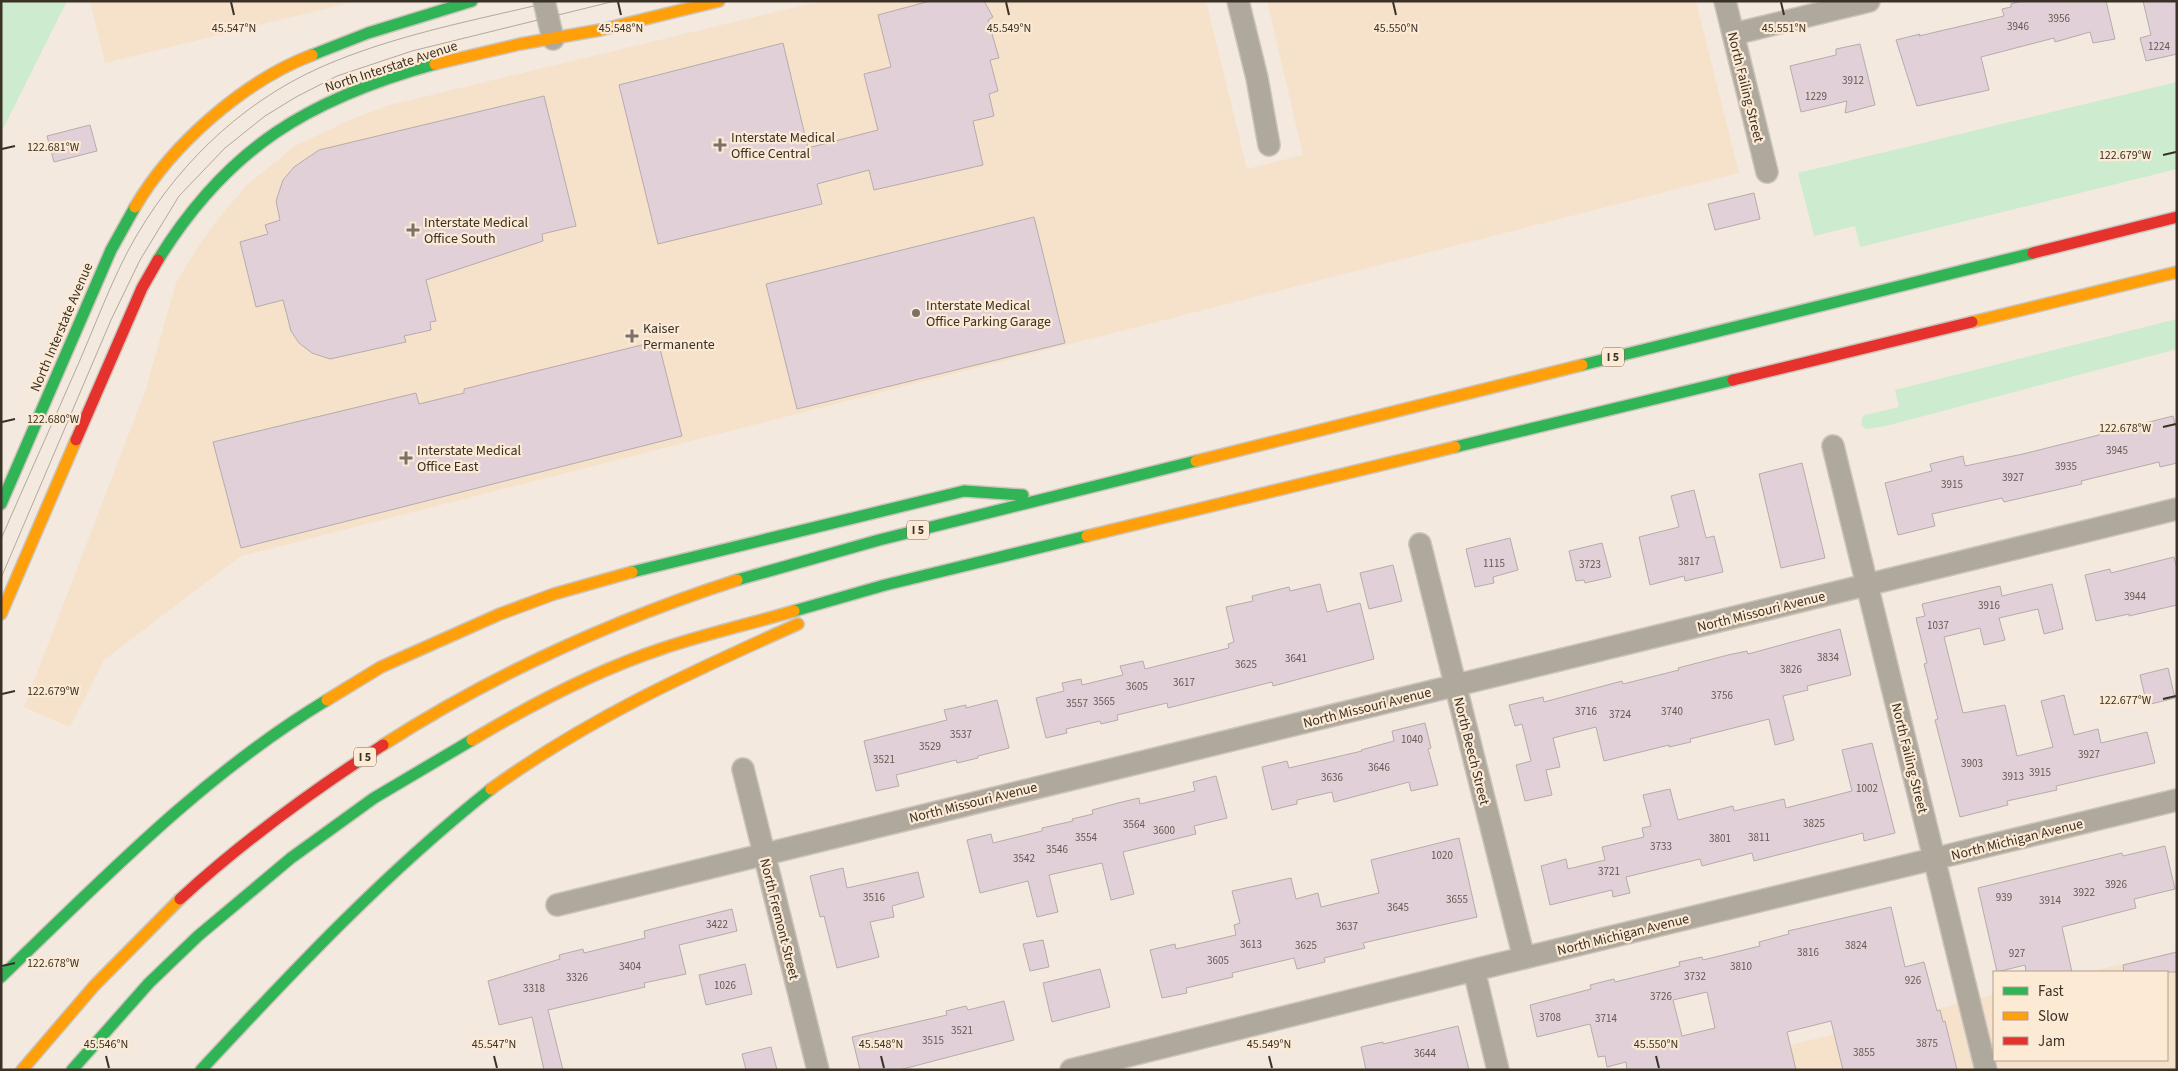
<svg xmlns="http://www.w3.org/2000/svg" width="2178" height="1071" viewBox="0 0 2178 1071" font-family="'Source Sans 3',sans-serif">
	<rect width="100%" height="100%" fill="#f3e9de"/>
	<path fill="#f6e1cb" d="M90,1H357L105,63Z
		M821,1H1206L1247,169L1303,155L1267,1H1696L1739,173L241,556L104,660L70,727L24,707L146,389L176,283L197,248L217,220L248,184L295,146L352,119L390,105Z
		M2177,951V1070H1688L1994,995V1060H2167V972H2089Z"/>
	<path fill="#ccebcf" d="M1,1H67L1,133Z
		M2177,82V169L1860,247L1855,226L1814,236L1798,173Z
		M2177,319V349L1886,426L1866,429L1861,425L1862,418L1865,415L1899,407L1895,390Z"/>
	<path fill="#e1d0d8" stroke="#b5acab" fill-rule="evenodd" d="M930,1H984L993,17L988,20L999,58L990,60L998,91L989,94L994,116L973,121L983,165L874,190L869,170L817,184L822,204L658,244L619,85L783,43L808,148L878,130L864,74L891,67L878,15Z
		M2021,1H2106L2115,39L2093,43L2090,32L2055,42L2054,38L1981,57L1989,90L1917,106L1896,40L1920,34L1919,36L2004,16L2002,9L2011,7V4Z
		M2143,1H2177V54L2146,61L2140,38L2151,35Z
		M1860,44L1875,105L1845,113L1847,101L1801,112L1790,66L1836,55V49Z
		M544,96L576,226L542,234L543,241L426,280L436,321L430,322L431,330L404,336L406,342L330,359L312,353L299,343L291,331L283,300L256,307L240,242L268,234L265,225L280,220L276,201L283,180L294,167L319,150Z
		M90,125L97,151L54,162L47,136Z
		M1754,193L1760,219L1715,230L1708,204Z
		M1034,217L1065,343L797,409L766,284Z
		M658,341L682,436L241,548L213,442L416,393L419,404L464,393V389Z
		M2173,416L2177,431V463L2160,467L2159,462L2081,481L2082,484L2004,502L2002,498L1932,514L1935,526L1898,535L1885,483L1932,471L1930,464L1963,456L1965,466L2023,454L2099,435V433L2124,426L2125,428Z
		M1802,463L1825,558L1781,568L1759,474Z
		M1694,490L1706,538L1714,536L1723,572L1685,581L1684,576L1650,585L1639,537L1679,527L1671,496Z
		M1510,538L1518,570L1493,577L1494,583L1475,587L1466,549Z
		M1602,543L1611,577L1585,583L1584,580L1576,581L1569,551Z
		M2174,557L2177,569V605L2129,616V614L2096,621L2085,575L2110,569L2111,573Z
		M1393,565L1402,601L1369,609L1360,573Z
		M1320,584L1327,612L1360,603L1374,659L1273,686L1272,682L1168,708L1167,703L1117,715L1118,720L1101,724L1100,721L1066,729L1067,733L1046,738L1036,698L1064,691L1062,683L1081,679L1082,685L1123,675L1120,666L1143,661L1145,669L1229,648L1228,644L1234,642L1226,607L1253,601L1252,596L1289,587L1290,591Z
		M2052,584L2063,629L2044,634L2038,609L1999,618L2005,640L1984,645L1980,628L1944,637L1963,713L2005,705L2017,756L2053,747L2041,701L2064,695L2074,735L2098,729L2101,743L2147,732L2155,763L2056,786L2057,790L2007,801L2008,805L1960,817L1935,720L1938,719L1924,664L1927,663L1916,618L1925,616L1922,604L2000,586L2002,596Z
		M1840,629L1851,675L1807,686L1808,690L1783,696L1794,740L1775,745L1769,719L1690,739L1691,742L1669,747V745L1604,761L1596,727L1553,738L1560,767L1546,770L1552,795L1525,801L1516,765L1531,761L1522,724L1515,726L1509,705L1543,697L1544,702L1622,681L1623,684L1679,670L1678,668L1728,655L1747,651L1748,654Z
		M2168,668L2175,698L2147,705L2140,675Z
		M997,700L1009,748L978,756V758L957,763L956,760L896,775L899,786L876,791L864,741L947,720L944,710L966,705V708Z
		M1425,723L1431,748L1428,749L1438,785L1411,791L1409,782L1334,802L1332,792L1297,800V804L1272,810L1262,767L1287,761L1289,768L1362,751L1361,750L1394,741L1392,731Z
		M1872,743L1895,833L1864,841L1863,833L1754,861L1752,853L1702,866L1700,859L1626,877L1630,893L1613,897L1612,890L1550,905L1541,866L1566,859L1568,869L1605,860L1602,847L1644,837L1642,828L1651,826L1643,795L1670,789L1678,820L1733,806L1734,811L1784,799L1786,808L1852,791L1842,750Z
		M1216,776L1227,818L1194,826L1196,834L1123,852L1134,894L1111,900L1102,863L1049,875L1058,912L1037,917L1028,881L980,893L967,840L991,834L993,843L1042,831V828L1073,821L1072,819L1093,814L1092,810L1118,803L1139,798L1140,804L1195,791L1193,782Z
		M1459,838L1477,917L1363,943L1365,948L1324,958L1325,962L1297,969L1294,958L1232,973L1233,977L1186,988L1187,993L1162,998L1150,950L1175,944L1176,949L1236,935L1234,925L1240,923L1232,891L1291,878L1296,899L1318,893L1321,907L1379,893L1371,860Z
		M2165,846L2175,889L2134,899L2136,908L2062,927L2072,972H2026L2025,965L1997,972L1978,888L2122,853L2123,856Z
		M843,868L847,888L918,872L924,897L892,906L894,917L870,922L879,957L837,968L824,916L820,917L810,876Z
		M1891,907L1905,967L1924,962L1937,1011L1940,1010L1943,1022L1945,1021L1957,1070H1843L1831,1021L1787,1032L1796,1070H1627L1626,1062L1607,1067L1605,1056L1598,1057L1590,1024L1537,1037L1530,1005L1591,989L1590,985L1614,979L1615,982L1680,966L1679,962L1702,957L1703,960L1760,946L1759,942L1789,934L1788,931ZM1707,992L1715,1028L1682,1036L1673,1000Z
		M732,909L737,931L679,945L686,974L644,983L645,987L548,1010L563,1070H544L532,1017L499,1025L488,981L560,959L559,955L583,949L584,953L645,938L644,931Z
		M1043,940L1049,967L1030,971L1023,944Z
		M2177,952V972H2124L2123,965Z
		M745,964L752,994L706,1005L699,975Z
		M1100,969L1110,1007L1052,1022L1043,983Z
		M1004,1001L1014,1040L899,1070H860L852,1037L947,1015L946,1011L966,1006L968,1010Z
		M1458,1026L1469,1070H1366L1361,1047L1383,1042V1044Z
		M771,1047L777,1070H746L742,1054Z"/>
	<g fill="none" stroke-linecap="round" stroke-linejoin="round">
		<g stroke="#ccc4bb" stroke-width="24">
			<path id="street" d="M544,1L553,39
				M1238,1L1257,78L1269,145
				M1725,1L1767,172
				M1734,34L1869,1
				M1833,446L1986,1070
				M1420,544L1524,958
				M743,769L818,1070
				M557,905L2177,509
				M1474,970L1498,1070
				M1071,1070L1474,970L2177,800"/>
		</g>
		<g stroke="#ccc4bb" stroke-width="14">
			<path id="fast" d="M312,55L368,33L472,1
				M158,260C228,147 309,99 435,64
				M1582,365L2033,253
				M1455,447L1733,380
				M1,504L111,250L135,207
				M632,572L964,491L1023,495
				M737,580L879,540L1196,461
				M794,611L885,585L1087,536
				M1,977C104,878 204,774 327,700
				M72,1070L149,983L198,936L291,858L374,798L472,740
				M201,1070C293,971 385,873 491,789"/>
		</g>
		<g stroke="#ccc4bb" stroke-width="14">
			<path id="slow" d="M435,64L520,44L600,30L719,1
				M135,207C172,144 244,81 312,55
				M1972,322L2177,272
				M1196,461L1582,365
				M1087,536L1455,447
				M1,614L76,440
				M327,700L381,667L500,614L554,594L632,572
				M472,740C532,704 595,671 661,649C705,634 750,624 794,611
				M383,745C492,675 614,620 737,580
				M491,789C589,718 689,673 798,624
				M22,1070L94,986L180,899"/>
		</g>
		<g stroke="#ccc4bb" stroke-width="14">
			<path id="jam" d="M2033,253L2177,217
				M1733,380L1972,322
				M76,440L142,288L158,260
				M180,899C243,841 312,791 383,745"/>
		</g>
		<use href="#street" stroke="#aea89d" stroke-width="21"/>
		<use href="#fast" stroke="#30b455" stroke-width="11"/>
		<use href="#slow" stroke="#ff9f0a" stroke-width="11"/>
		<use href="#jam" stroke="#e5322d" stroke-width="11"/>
		<path stroke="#b0a99f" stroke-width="1" d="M1,539C27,479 54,420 80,360C96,323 110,285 129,249C171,171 237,105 319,68C393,35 476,20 555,1
			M1,578L111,320L140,260L179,196L225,148L265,116L296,97L337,76L412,51L615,1"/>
	</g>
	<path fill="none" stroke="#3a3127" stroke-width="2" d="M231,2L234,15M618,2L621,15M1006,2L1009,15M1393,2L1396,15M1781,2L1784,15M2,149L15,146M2163,155L2176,152M2,422L15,419M2163,427L2176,424M2,694L15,691M2163,699L2176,696M2,966L15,963M106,1056L109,1068M494,1056L497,1068M881,1056L884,1068M1269,1056L1272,1068M1656,1056L1659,1068"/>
	<g fill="#7b7167" stroke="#fcead5" stroke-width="2">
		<path d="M717.5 137.5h5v5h5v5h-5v5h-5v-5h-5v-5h5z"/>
		<path d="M410.5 222.5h5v5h5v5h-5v5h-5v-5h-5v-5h5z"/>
		<circle cx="916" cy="313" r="5"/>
		<path d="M629.5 328.5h5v5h5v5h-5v5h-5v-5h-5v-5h5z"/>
		<path d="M403.5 450.5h5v5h5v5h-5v5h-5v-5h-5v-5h5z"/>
	</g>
	<g text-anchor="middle" stroke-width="4.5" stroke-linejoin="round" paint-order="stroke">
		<g font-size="11" fill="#645953">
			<text x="2059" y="22">3956</text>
			<text x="2018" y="30">3946</text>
			<text x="2159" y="50">1224</text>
			<text x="1853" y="84">3912</text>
			<text x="1816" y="100">1229</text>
			<text x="2117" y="454">3945</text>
			<text x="2066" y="470">3935</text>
			<text x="2013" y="481">3927</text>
			<text x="1952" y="488">3915</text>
			<text x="1689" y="565">3817</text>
			<text x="1494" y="567">1115</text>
			<text x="1590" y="568">3723</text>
			<text x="2135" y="600">3944</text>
			<text x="1989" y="609">3916</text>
			<text x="1938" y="629">1037</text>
			<text x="1828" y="661">3834</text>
			<text x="1296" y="662">3641</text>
			<text x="1246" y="668">3625</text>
			<text x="1791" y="673">3826</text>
			<text x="1184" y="686">3617</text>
			<text x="1137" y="690">3605</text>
			<text x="1722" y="699">3756</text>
			<text x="1104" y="705">3565</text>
			<text x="1077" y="707">3557</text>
			<text x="1586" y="715">3716</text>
			<text x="1672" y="715">3740</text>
			<text x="1620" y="718">3724</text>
			<text x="961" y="738">3537</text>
			<text x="1412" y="743">1040</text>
			<text x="930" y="750">3529</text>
			<text x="2089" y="758">3927</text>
			<text x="884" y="763">3521</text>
			<text x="1972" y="767">3903</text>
			<text x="1379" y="771">3646</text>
			<text x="2040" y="776">3915</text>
			<text x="2013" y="780">3913</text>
			<text x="1332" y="781">3636</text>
			<text x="1867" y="792">1002</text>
			<text x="1814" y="827">3825</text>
			<text x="1134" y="828">3564</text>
			<text x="1164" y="834">3600</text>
			<text x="1086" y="841">3554</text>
			<text x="1759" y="841">3811</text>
			<text x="1720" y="842">3801</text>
			<text x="1661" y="850">3733</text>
			<text x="1057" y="853">3546</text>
			<text x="1442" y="859">1020</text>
			<text x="1024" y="862">3542</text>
			<text x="1609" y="875">3721</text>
			<text x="2116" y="888">3926</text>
			<text x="2084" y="896">3922</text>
			<text x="874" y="901">3516</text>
			<text x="2004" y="901">939</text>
			<text x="1457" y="903">3655</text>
			<text x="2050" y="904">3914</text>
			<text x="1398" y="911">3645</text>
			<text x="717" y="928">3422</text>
			<text x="1347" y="930">3637</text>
			<text x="1251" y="948">3613</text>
			<text x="1306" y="949">3625</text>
			<text x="1856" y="949">3824</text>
			<text x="1808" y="956">3816</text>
			<text x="2017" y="957">927</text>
			<text x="1218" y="964">3605</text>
			<text x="630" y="970">3404</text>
			<text x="1741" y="970">3810</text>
			<text x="1695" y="980">3732</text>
			<text x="577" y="981">3326</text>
			<text x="1913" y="984">926</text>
			<text x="725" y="989">1026</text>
			<text x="534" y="992">3318</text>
			<text x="1661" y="1000">3726</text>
			<text x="1550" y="1021">3708</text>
			<text x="1606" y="1022">3714</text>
			<text x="962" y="1034">3521</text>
			<text x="933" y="1044">3515</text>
			<text x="1927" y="1047">3875</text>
			<text x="1864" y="1056">3855</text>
			<text x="1425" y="1057">3644</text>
		</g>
		<g fill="#fcead5" stroke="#74685b" stroke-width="1">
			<rect x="1602" y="347.5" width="22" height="19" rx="4"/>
			<rect x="907" y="520.5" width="22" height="19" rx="4"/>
			<rect x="354" y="747.5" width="22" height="19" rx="4"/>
		</g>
		<g font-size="12" font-weight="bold" fill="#3a3127">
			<text x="1613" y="361">I 5</text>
			<text x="918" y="534">I 5</text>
			<text x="365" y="761">I 5</text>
		</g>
		<g font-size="14" fill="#3a3127" stroke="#fcead5">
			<text transform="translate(391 66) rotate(-18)" y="5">North Interstate Avenue</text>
			<text transform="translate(1746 87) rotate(76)" y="5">North Failing Street</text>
			<text transform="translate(61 327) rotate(-67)" y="5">North Interstate Avenue</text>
			<text transform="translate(1761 611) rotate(-14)" y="5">North Missouri Avenue</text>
			<text transform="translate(1367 707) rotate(-14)" y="5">North Missouri Avenue</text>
			<text transform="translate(1472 751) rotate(76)" y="5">North Beech Street</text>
			<text transform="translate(1910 758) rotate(76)" y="5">North Failing Street</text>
			<text transform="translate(973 802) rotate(-14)" y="5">North Missouri Avenue</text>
			<text transform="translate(2017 839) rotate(-14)" y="5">North Michigan Avenue</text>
			<text transform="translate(780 919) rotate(76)" y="5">North Fremont Street</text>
			<text transform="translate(1623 934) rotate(-14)" y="5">North Michigan Avenue</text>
		</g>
		<g font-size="14" fill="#3a3127" stroke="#fcead5" text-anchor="start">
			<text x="731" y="142">Interstate Medical<tspan x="731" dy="16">Office Central</tspan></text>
			<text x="424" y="227">Interstate Medical<tspan x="424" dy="16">Office South</tspan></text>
			<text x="926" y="310">Interstate Medical<tspan x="926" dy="16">Office Parking Garage</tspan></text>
			<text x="643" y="333">Kaiser<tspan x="643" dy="16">Permanente</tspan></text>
			<text x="417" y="455">Interstate Medical<tspan x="417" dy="16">Office East</tspan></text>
		</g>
	</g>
	<g font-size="12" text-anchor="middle" fill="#3a3127" stroke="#fcead5" stroke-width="4.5" stroke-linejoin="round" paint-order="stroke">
		<text x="234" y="32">45.547°N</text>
		<text x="621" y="32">45.548°N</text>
		<text x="1009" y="32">45.549°N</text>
		<text x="1396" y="32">45.550°N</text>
		<text x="1784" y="32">45.551°N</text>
		<text x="53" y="151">122.681°W</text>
		<text x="2125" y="159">122.679°W</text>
		<text x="53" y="423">122.680°W</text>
		<text x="2125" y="432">122.678°W</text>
		<text x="53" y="695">122.679°W</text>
		<text x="2125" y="704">122.677°W</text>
		<text x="53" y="967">122.678°W</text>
		<text x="106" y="1048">45.546°N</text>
		<text x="494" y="1048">45.547°N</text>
		<text x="881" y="1048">45.548°N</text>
		<text x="1269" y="1048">45.549°N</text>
		<text x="1656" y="1048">45.550°N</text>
	</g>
	<rect width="2178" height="1071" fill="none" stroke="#3a3127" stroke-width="5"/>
	<rect x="1993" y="971" width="175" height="90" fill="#fcead5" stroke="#aea08f"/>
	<rect x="2003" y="987" width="25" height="8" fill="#30b455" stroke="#aea08f"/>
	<text x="2038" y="996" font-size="15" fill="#3a3127">Fast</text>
	<rect x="2003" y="1012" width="25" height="8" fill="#ff9f0a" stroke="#aea08f"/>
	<text x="2038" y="1021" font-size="15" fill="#3a3127">Slow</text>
	<rect x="2003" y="1037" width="25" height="8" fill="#e5322d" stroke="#aea08f"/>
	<text x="2038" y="1046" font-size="15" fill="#3a3127">Jam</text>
</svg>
